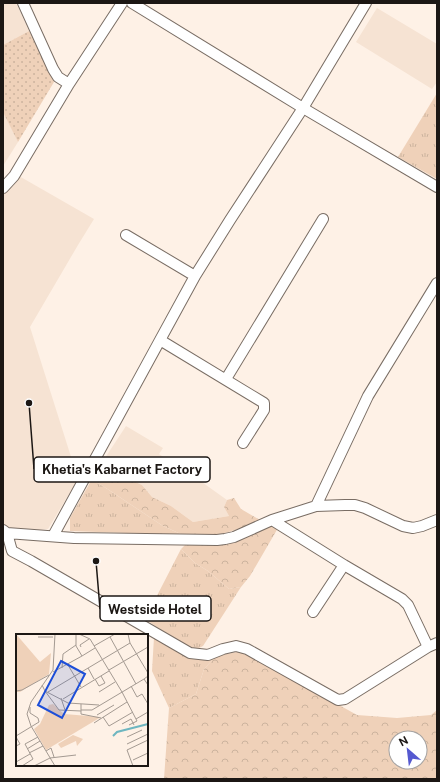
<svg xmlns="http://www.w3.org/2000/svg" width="440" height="782" viewBox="0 0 440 782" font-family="'Public Sans',sans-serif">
	<defs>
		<pattern id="grass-tufts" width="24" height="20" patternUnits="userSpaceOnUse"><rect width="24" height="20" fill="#efd1b9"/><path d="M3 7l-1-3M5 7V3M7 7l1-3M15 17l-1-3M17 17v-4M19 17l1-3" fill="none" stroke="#ccb39e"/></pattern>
		<pattern id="forest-crowns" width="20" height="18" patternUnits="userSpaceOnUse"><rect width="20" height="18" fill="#efd1b9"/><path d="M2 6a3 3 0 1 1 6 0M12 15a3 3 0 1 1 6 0" fill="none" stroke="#ccb39e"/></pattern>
		<pattern id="garden-dots" width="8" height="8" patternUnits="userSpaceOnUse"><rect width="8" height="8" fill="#efd1b9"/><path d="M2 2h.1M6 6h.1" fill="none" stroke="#ccb39e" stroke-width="1.8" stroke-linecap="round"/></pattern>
	</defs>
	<rect width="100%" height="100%" fill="#fef1e6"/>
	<path fill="#f6e3d3" d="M3,3H16L29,31L3,45Z
		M377,8L437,44V82L432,89L356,42Z
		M3,110L18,142L3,166Z
		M19,176L94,219L78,245L30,327L78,479L48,529L17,533L3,523V195Z
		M126,426L163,448L159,454L199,480L227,500L224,507L229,516L193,522L171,506L152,497L142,485L123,476L110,473L113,465L105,458Z"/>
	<path fill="url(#grass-tufts)" d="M437,93V179L398,157Z
		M92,479L115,494L163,526L183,535L70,531V518Z
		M181,549L195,563L208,571L229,589L241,587L203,646L193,651L145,619Z
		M154,637L193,659L216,656L204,669L196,694L169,708L152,671Z"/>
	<path fill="url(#forest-crowns)" fill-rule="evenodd" d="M105,458L113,465L111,473L123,476L142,485L152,497L171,506L193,522L229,516L224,507L227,500L234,498L241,509L260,520L245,527L215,536L183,535L163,526L115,494L92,479L97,469Z
		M271,524L278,528L250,576L241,587L229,589L208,571L195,563L181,549L186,544L230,543Z
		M242,651L357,715L397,718L431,715L437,710V779H164L169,708L196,694L204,669L216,656ZM396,738H420V762H396Z"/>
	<path fill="url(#garden-dots)" d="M29,31L54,82L18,142L3,112V45Z"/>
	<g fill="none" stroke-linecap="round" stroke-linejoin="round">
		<g stroke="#796d64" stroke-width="12">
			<path id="minor" d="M23,3L53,69L58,77L69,84
				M132,3L303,108L437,187
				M3,188L14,176L69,84L122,3
				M126,235L195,276
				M160,340L264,403V410L243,443
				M226,379L323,219
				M316,506L368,396L437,283
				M272,520L344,565L402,599L408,605L428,647
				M3,530L7,533L74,538L217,540L225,539L234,537L272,520L316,506L345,505H355L365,508L403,526L413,528L422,526L437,520
				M7,533L12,551L31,561L190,653L208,655L223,649L236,646L247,649L338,700L345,699L428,647L437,643
				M53,536L160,340L195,276L230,220L303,108L366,3
				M313,612L344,565"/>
		</g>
		<use href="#minor" stroke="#fff" stroke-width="10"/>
	</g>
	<g transform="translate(16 634)">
		<rect width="132" height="132" fill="#fef1e6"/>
		<path d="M0,0L24,28L35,19L33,40L4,58H0ZM57,101L67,105L61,112L60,107L45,114L42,110Z" fill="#efd1b9"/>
		<path d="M37,70L48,80L85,83L30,116L18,95L24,90L33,71Z" fill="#efd1b9"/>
		<path fill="none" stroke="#6eb6c0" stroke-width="2" d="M97,102L101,98L132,90"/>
		<path fill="none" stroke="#a49a92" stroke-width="1" d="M60,0V12L66,22L79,14M63,0L74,5L106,58L121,87L113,91M112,0L114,9L132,39M22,3H37M94,3L120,50M78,12L99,0M65,13L64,11L73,5M52,31L65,53M46,34L47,20L60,11M72,34L78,45M93,36L132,13M37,38L66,22M132,42L128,45L132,51M79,45L83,52L89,49L85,42M26,51L29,57L52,69L83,71M115,52L121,63L126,60L132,70M0,57L6,56L33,41M29,57L43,76L65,77M32,58L114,9M83,58L99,48M45,64L49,76M47,65L93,37M65,70V80L85,84M65,76H76L128,45M81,81L98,71M87,83L93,92L117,78M120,85L132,78M78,89L111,68M106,90L115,85L118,91M0,102L23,88L22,84L14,79V73M111,103L126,96M111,110L132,100M0,112L4,110L0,103M11,115L24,107M30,117L35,114L38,123M13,119L27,112M117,126L132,119M0,128L14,120M6,132L17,125L9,110L22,103M18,132L34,124L60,121M39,132L15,92L11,80L15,68L37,36L39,0M117,132L111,116L132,106"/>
		<path fill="#1d4ed8" fill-opacity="0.15" stroke="#1d4ed8" stroke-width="2" d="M45,27L69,40L46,84L22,71Z"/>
		<rect width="132" height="132" fill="none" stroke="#1c1714" stroke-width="2"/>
	</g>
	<path fill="none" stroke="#1c1714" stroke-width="1.5" d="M29 403L34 469M96 561L100 609"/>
	<g fill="#1c1714" stroke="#fff" stroke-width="1.5">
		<circle cx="29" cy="403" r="4"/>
		<circle cx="96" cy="561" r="4"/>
	</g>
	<g fill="#fff" stroke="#1c1714" stroke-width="1.5">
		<rect x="34" y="457" width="176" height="25" rx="4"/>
		<rect x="100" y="596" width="111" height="25" rx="4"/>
	</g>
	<g font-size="13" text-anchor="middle" font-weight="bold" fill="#1c1714">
		<text x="122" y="474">Khetia's Kabarnet Factory</text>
		<text x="155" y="614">Westside Hotel</text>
	</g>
	<rect width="440" height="782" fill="none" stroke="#1c1714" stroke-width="8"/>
	<g transform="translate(408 750) rotate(332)"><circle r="19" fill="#ffffff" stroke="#a4a2a1"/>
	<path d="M0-3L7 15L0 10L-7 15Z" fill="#5559d0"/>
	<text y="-6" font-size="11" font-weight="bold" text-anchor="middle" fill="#1c1714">N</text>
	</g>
</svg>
